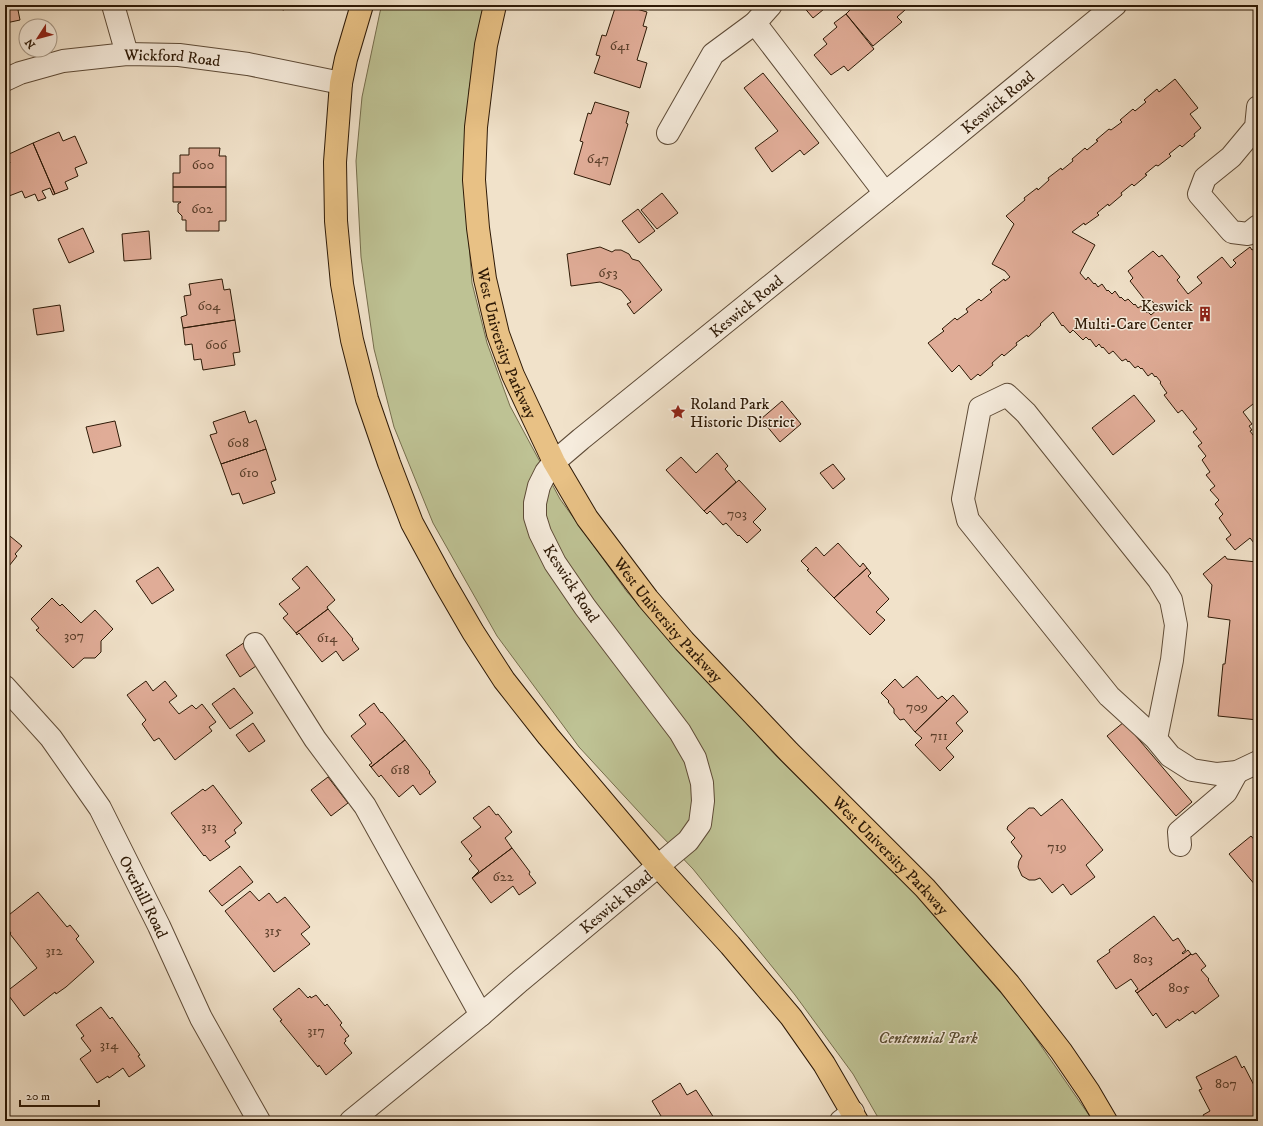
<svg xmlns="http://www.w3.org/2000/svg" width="1263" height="1126" viewBox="0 0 1263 1126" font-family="'IM FELL DW Pica',serif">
	<rect width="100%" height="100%" fill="#f1e2ca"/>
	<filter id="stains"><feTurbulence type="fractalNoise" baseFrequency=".005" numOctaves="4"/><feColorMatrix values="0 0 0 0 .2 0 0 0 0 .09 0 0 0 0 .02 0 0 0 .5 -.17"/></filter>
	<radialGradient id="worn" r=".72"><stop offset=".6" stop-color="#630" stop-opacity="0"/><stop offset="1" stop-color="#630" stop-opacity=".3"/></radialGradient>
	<path fill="#bec294" stroke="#766e4d" d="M382,5H484L469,90L466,206L472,283L487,343L510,406L560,499L627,592L776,756L919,898L1019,1014L1093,1121H880L853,1074L795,995L693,869L650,824L579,747L497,636L433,523L394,427L374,349L361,257L356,161L362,97L380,12Z"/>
	<path fill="#e0ac97" stroke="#2d1906" d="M5,5H27L28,7L18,10L20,20L6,23Z
		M263,5H285L284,10Z
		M616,5H623L647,12L643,26L647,27L637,60L647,63L640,88L594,73L600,56L596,55L602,35L606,36Z
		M802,5H829L813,18Z
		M855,5H901L905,10L897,17L902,22L873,46L846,14Z
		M846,14L874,49L848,71L844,66L831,75L814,55L827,44L823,39L837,27L834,23Z
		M763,73L819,143L804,155L800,150L772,172L755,148L778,131L744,88Z
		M1175,79L1198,108L1190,114L1201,128L1194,134L1195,136L1182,147L1180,145L1169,154L1171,156L1158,166L1156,165L1145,174L1147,175L1134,186L1132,184L1121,193L1122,195L1109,206L1108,204L1097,213L1099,215L1085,225L1084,223L1072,232L1095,245L1080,273L1086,280L1088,277L1094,284L1095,283L1098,287L1102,284L1107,291L1108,290L1112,294L1115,291L1120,298L1121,297L1125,301L1128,299L1134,305L1135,304L1138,308L1141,306L1147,313V311L1151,315L1158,309L1152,301L1148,304L1130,281L1133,278L1128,271L1153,251L1159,257L1162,255L1180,277L1177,280L1188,294L1202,283L1197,277L1222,257L1231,268L1236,263L1233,260L1250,247L1252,250L1258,247V400L1243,412L1252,424L1249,426L1252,430L1250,431L1256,439L1253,441L1256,444L1254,445L1258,450V548L1250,538L1235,550L1226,539L1231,535L1219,518L1223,514L1215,504L1219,500L1210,490L1215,486L1206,475L1210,472L1202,460L1206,456L1198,446L1202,443L1193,432L1197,429L1182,410L1178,413L1164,395L1167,393L1160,383L1161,382L1156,376L1155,377L1152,373L1148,376L1142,368L1141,369L1138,366L1135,368L1129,361L1128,362L1126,359L1122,361L1113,351L1109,354L1103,347L1102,348L1099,344L1096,347L1090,339L1089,340L1086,337L1083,340L1073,330L1070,333L1063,325L1062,326L1053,312L1040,324L1041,325L1028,337L1027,335L1016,343L1017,345L1004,356L1002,354L992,363L993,365L980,376L978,374L971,380L959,365L952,372L928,343L944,331L942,329L955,318L957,320L968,312L966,309L979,299L981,301L992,292L990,290L1004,279L1005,281L1010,277L1005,271L992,264L1014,224L1006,216L1025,200L1024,198L1037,188L1038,190L1049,180L1048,178L1061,168L1062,170L1073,161L1072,159L1085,148L1087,150L1098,141L1096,140L1109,129L1111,130L1122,122L1120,120L1133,109L1135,111L1146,102L1144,100L1157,89L1159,92Z
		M595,102L629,112L626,123L628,124L610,185L574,174L583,142L580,141L588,113L591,114Z
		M59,132L63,141L75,136L87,163L75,168L78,176L65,182L68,189L55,194L33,143Z
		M33,143L55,194L53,195L50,188L42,191L46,198L38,201L35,194L25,198L22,191L9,196L5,186V165L10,163L7,155Z
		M189,148H220L219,156H226V187H173V173H180V155H189Z
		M173,187H226V221H219V231H186V220H182V216L178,212V204L181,202H173Z
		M662,193L678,213L657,229L641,210Z
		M638,209L655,231L639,243L622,221Z
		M83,228L94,252L69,263L58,239Z
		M149,231L151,259L124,261L122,234Z
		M600,247L612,252L615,250H621L629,254L632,259L639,261L662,290L634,314L627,304L631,302L621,290L600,282L571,286L567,254Z
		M222,279L224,290L230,289L235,320L183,328L181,317L187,315L184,296L191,295L189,284Z
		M60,305L64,331L37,335L33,309Z
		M235,320L240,352L233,353L235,365L203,370L201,359L194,360L192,344L185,345L183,328Z
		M1134,395L1155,421L1113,455L1092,428Z
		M782,401L801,424L780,442L761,419Z
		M245,411L249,423L256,420L266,449L221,464L210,435L217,433L213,422Z
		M115,421L121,446L93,453L86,427Z
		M266,449L276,480L271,482L275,493L243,504L239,493L232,495L221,464Z
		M717,453L728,466L725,469L736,482L704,511L666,470L681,457L696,473Z
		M833,464L845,479L833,489L820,473Z
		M739,480L766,509L753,522L761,530L747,543L739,535L738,536L726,523L723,525L710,511L707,514L704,511Z
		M5,532L22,546L15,554L17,556L5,571Z
		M838,543L860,567L863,563L867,568L834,598L807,570L809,569L801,561L816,547L824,556Z
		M1225,556L1227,559L1257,562L1258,560V720L1218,716L1223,664H1225L1230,620L1208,617L1212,585L1203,574Z
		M307,566L335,600L327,607L328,609L296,633L283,618L288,614L279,604L300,588L292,579Z
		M158,567L174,590L152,604L136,581Z
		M867,568L871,573L868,576L889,599L876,612L885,620L870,635L834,598Z
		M52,598L60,606L62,604L81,623L95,610L113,629L101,641V652L95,658H84L73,668L36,630L39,628L31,619Z
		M328,609L353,639L352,640L359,649L343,661L336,651L322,662L299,633L297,635L296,633Z
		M245,642L259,664L240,677L226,655Z
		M917,676L938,699L942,696L947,701L915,732L904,719L900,720L894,713V709L888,702L889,701L881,693L895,679L903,688Z
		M146,681L153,691L165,681L177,696L169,702L179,714L192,705L196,709L202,704L216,722L209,727L212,731L175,760L159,738L154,741L142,724L146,720L127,695Z
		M234,688L253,713L230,729L212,704Z
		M953,695L968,712L956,723L963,731L946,748L954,757L940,771L915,745L922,738L915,732Z
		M374,703L381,713L382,712L405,740L371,767L369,765L372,763L351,736L366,724L359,715Z
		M1124,722L1192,802L1176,816L1107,736Z
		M253,723L265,741L249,752L236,735Z
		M405,740L430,772L429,773L436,782L420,795L413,785L399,797L381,775L379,777L371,767Z
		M328,777L348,803L331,816L311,790Z
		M213,785L242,823L234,830L236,833L225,841L230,847L210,861L205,855L204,856L171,813L203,789L205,791Z
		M1062,799L1103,850L1086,865L1095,877L1071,895L1063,884L1052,893L1040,878L1035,880H1029L1022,876L1018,867L1019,861L1022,856L1011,842L1015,838L1007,829L1008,826L1029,808H1034L1041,816Z
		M489,806L496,815L498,814L512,832L505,838L512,848L472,878L479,871L469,859L472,856L461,842L481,827L473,818Z
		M1251,836L1258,844V884L1256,886L1229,854Z
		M512,848L530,872L529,874L536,883L519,895L513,886L491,903L472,878Z
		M240,866L253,882L222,906L209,891Z
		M250,891L259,901L269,893L277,903L285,897L310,927L301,934L310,944L274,972L225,911Z
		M38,892L67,927L70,925L79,936L76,939L94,962L66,987L56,994L55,992L24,1016L6,992L37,968L10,934L11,933L5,926V918Z
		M1154,916L1173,941L1178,938L1186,950L1182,953L1183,954L1188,950L1191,954L1137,993L1135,991L1138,989L1131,979L1116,989L1097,961L1110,952L1109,950Z
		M1196,953L1206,966L1201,970L1209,979L1208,980L1219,996L1195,1014L1193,1011L1179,1021L1178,1019L1166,1028L1156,1013L1153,1016L1137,993L1191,954L1192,955Z
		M299,988L308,998L310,996L311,998L316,995L325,1006L327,1004L342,1023L340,1025L349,1036L345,1039L346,1041L344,1043L352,1053L326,1075L319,1065L318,1067L280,1021L282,1020L273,1009Z
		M101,1007L110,1019L112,1017L140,1055L138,1056L145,1066L129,1077L123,1068L109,1078L108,1076L97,1083L80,1059L91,1051L81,1038L84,1036L76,1025Z
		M1236,1056L1242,1068L1244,1066L1258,1093V1121H1206L1203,1115L1210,1111L1199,1090L1202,1089L1196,1077Z
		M680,1083L687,1095L696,1090L716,1121H664L652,1101Z"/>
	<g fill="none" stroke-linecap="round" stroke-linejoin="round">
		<g stroke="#5e4b37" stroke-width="24">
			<g id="minor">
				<path d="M113,5L127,54"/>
				<path d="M755,23L885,193"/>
				<path id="s1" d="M5,80L20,73L63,61L127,54L179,55L248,64L341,83"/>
				<path d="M1258,107L1256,127L1231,157L1205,178L1199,194L1232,232L1248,234L1258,226"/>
				<path d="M668,133L713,54L755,23L771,5"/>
				<path d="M255,644L315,739L365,806L481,1015"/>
				<path id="s2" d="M5,687L51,738L100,808L159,926L201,1018L259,1121"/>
				<path d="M1156,739L1172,660L1176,625L1171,600L1159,580L1026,413L1007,395L980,408L963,499L968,520L1109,696L1156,739L1170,756L1192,770L1217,774L1237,772L1258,762"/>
				<path d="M1180,845L1179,832L1226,792L1237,772"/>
				<path id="s3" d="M351,1121L481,1015L520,981L688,841L700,824L703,801L702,783L695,758L680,732L585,607L555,563L540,533L535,517V503L539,486L546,472L554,462L581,439L942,147L1115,5"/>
				<path d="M841,1121L853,1112"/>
			</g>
		</g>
		<g stroke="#2d1906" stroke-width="24">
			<g id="major">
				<path d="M362,5L346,59L341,83L335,162L336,221L342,284L352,340L367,399L389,463L412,523L444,582L473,632L504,680L548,736L658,866L730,945L791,1017L824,1064L857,1121"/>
				<path id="s4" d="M495,5L486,45L476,127L474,180L478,228L485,279L498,334L513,375L554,462L587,518L648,599L684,641L789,752L925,888L1009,984L1061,1051L1089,1092L1106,1121"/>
			</g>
		</g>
		<use href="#minor" stroke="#f6ecdd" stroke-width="22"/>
		<use href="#major" stroke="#e8c185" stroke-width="22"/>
	</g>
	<defs>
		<g id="building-bare" transform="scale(1.2)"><path d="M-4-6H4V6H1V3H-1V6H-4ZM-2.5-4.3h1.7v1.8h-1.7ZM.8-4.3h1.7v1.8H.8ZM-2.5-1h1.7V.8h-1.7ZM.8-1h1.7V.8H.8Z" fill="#8f2418" stroke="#f6ecdd" stroke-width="2.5" paint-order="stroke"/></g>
		<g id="sight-bare" transform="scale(1.2)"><path d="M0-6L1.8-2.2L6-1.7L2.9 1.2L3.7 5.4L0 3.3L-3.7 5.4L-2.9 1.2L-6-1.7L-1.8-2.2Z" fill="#8f2418" stroke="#f6ecdd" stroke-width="2.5" paint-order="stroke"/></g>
	</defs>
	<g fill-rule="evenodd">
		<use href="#building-bare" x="1205" y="314"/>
		<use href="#sight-bare" x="678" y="412"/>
	</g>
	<g text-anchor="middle" stroke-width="3" stroke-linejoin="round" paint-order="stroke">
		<g font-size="14" fill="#5a3e2a">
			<text x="620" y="50">641</text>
			<text x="598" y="163">647</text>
			<text x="203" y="169">600</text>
			<text x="202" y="213">602</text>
			<text x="608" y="277">653</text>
			<text x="209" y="310">604</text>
			<text x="216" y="349">606</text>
			<text x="238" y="447">608</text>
			<text x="249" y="477">610</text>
			<text x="737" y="518">703</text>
			<text x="74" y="640">307</text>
			<text x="327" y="642">614</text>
			<text x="917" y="711">709</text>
			<text x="939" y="740">711</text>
			<text x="400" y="774">618</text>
			<text x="209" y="831">313</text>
			<text x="1057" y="851">719</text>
			<text x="503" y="881">622</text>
			<text x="273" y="935">315</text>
			<text x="54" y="955">312</text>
			<text x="1143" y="963">803</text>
			<text x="1179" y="992">805</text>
			<text x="316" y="1035">317</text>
			<text x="109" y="1049">314</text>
			<text x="1226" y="1088">807</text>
		</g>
		<g font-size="16" fill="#2d1906" stroke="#f6ecdd">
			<text dy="6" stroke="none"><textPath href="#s1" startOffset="171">Wickford Road</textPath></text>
			<text dy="6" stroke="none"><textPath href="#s3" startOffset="1448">Keswick Road</textPath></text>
			<text dy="6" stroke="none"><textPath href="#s3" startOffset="1124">Keswick Road</textPath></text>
			<text dy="6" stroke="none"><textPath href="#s4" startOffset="344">West University Parkway</textPath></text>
			<text transform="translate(572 583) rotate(57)" y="6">Keswick Road</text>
			<text dy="6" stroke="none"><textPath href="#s4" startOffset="668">West University Parkway</textPath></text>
			<text dy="6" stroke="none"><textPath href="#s4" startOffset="992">West University Parkway</textPath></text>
			<text dy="6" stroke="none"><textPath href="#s2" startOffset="253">Overhill Road</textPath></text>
			<text dy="6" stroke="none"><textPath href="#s3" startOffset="344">Keswick Road</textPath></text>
		</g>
		<g font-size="16" fill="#2d1906" stroke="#f6ecdd" text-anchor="end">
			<text x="1193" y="311">Keswick<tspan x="1193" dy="18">Multi-Care Center</tspan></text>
			<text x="690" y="409" text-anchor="start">Roland Park<tspan x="690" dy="18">Historic District</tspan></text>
		</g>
		<g font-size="16" font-style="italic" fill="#584c31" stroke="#f6ecdd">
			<text x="928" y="1043">Centennial Park</text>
		</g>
	</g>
	<rect width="1263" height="1126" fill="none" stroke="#f1e2ca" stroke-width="20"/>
	<rect x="6" y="6" width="1251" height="1114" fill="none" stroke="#2d1906" stroke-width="2"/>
	<rect x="10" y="10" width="1243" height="1106" fill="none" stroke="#2d1906"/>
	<g transform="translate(38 38) rotate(234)"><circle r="19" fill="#f6ecdd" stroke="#a69887"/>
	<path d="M0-3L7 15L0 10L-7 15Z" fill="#8f2418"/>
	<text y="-6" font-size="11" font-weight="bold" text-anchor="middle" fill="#2d1906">N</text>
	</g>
	<path d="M20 1100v6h79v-6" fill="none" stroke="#2d1906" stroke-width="2"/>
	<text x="26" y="1100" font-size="12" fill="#2d1906" stroke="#f6ecdd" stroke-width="3" paint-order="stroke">20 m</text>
	<rect width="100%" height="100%" filter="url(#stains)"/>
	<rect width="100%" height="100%" fill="url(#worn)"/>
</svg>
